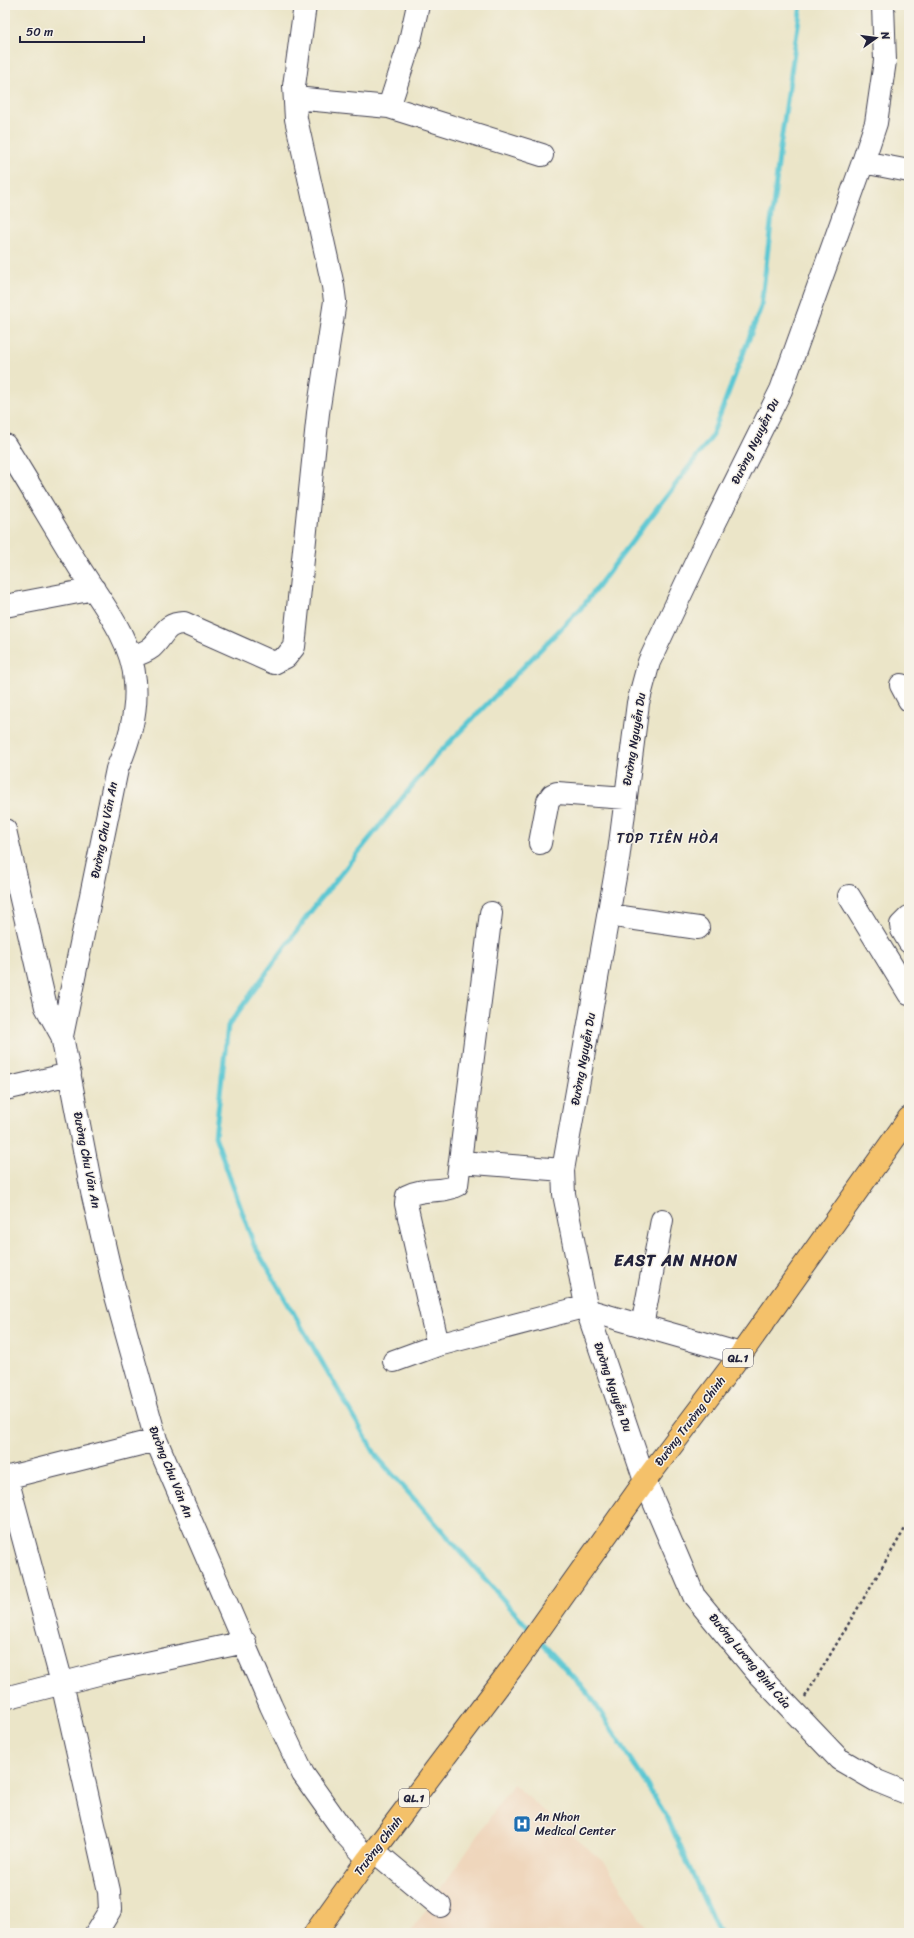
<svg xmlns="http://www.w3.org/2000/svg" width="914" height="1938" viewBox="0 0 914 1938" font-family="Sriracha,sans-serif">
	<rect width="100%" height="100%" fill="#f7f3e8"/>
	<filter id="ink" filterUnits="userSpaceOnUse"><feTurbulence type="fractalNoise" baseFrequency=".025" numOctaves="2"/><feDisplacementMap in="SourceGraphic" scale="8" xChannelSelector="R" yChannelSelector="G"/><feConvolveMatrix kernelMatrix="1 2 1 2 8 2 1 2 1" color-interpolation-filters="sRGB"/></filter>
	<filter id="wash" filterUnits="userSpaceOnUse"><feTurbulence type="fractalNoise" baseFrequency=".012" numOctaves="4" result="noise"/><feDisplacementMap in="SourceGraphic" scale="16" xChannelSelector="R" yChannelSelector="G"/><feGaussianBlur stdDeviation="0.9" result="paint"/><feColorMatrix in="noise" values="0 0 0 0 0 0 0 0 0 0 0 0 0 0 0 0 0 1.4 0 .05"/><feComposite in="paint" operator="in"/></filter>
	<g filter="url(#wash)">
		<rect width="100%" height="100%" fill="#ebe5c8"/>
		<path fill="#efd6bc" d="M513,1784L606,1864L649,1933H410Z"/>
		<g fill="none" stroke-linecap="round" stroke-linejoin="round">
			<path stroke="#5bc7d3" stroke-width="5" d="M531,1631L377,1457L254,1245L215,1136L228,1026L311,911L437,755L583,606L711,438L761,307L780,148L801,5
				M539,1640L589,1694L667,1817L719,1933"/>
		</g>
	</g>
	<g filter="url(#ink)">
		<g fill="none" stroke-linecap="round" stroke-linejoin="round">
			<g stroke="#403f50" stroke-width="24">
				<path id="minor" d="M883,5L885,61L876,123L863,162L781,390L705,543L649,662L638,703L618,860L563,1170L564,1194L587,1310L645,1481L694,1596L760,1676L839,1759L877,1781L909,1794
					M295,98L389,107L542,155
					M389,107L409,45L418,5
					M863,162L909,171
					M5,445C29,483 52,523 76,562C98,599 132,637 135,681C138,712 129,742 117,769L62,1036L92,1192L116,1296L156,1440L271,1706L303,1774L347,1836L368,1859
					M5,606L94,589
					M131,657C137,655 146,652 151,648C164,637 164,623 184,623L274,663L286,657L294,647L318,413L335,301L333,286L296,119L294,86L305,5
					M901,685L909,700
					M5,830L46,1007L62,1036
					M540,843L548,801L552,795L557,793L626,798
					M849,896L909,994
					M608,915L698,928
					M909,917L901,925L902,930L909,942
					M5,1089L70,1074
					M461,1162L563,1170
					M587,1310L741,1354
					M642,1326L662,1220
					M438,1345L406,1204L407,1196C423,1187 442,1194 457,1185L491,913
					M394,1361L438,1345L587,1306
					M5,1478L156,1440
					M7,1478L62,1683L109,1891L110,1910L96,1933
					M5,1698L110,1671L245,1642
					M374,1851L440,1906"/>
			</g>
			<g stroke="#403f50" stroke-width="24">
				<path id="major" d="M315,1933L368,1859L514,1665L645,1481L741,1354L909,1118"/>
			</g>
			<path stroke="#403f50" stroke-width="2.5" stroke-dasharray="3 3" stroke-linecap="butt" d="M805,1697L909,1522"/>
			<use href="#minor" stroke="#fff" stroke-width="22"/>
			<use href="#major" stroke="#f4c16a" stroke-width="22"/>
		</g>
	</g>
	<defs>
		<g id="hospital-square" transform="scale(0.9)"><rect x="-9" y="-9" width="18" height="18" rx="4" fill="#1f6fb2" stroke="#f7f3e8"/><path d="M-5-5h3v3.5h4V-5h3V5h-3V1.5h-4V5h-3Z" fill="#fff"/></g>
	</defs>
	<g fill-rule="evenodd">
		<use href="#hospital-square" x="522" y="1824"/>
	</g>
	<g text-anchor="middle" stroke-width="3" stroke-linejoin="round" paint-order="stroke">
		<g fill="#f7f3e8" stroke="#62616f" stroke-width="1">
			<rect x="723" y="1349" width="30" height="18" rx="3"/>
			<rect x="399" y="1789" width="30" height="18" rx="3"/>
		</g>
		<g font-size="11" font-weight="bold" fill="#22223b">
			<text x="738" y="1362">QL.1</text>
			<text x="414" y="1802">QL.1</text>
		</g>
		<g font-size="12" fill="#22223b" stroke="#f7f3e8">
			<text transform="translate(755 441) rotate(-64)" y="4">Đường Nguyễn Du</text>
			<text transform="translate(634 739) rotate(-81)" y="4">Đường Nguyễn Du</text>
			<text transform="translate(104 830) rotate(-79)" y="4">Đường Chu Văn An</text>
			<text transform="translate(583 1059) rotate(-80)" y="4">Đường Nguyễn Du</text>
			<text transform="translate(87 1160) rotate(79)" y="4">Đường Chu Văn An</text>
			<text transform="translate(613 1387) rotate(71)" y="4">Đường Nguyễn Du</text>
			<text transform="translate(690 1421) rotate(-53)" y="4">Đường Trường Chinh</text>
			<text transform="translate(171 1472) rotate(68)" y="4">Đường Chu Văn An</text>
			<text transform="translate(750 1661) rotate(50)" y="4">Đướng Lương Định Của</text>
			<text transform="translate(378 1846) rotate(-53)" y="4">Trường Chinh</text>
		</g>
		<g font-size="12" fill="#22223b" stroke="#f7f3e8" text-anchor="start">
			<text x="535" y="1821">An Nhon<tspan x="535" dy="14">Medical Center</tspan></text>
		</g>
		<g font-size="14" letter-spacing="1" fill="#22223b" stroke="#f7f3e8">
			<text x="668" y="843">TDP TIÊN HÒA</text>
		</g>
		<g font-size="16" font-weight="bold" letter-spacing="1" fill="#22223b" stroke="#f7f3e8">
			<text x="676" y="1266">EAST AN NHON</text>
		</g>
	</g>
	<rect width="914" height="1938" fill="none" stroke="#f7f3e8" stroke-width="20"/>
	<g transform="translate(876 38) rotate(76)" stroke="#f7f3e8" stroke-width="3" paint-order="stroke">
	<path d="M0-3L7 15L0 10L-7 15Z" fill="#22223b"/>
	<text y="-6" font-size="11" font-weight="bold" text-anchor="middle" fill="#22223b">N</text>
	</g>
	<path d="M20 36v6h124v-6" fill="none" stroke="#22223b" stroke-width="2"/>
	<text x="26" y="36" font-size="12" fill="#22223b" stroke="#f7f3e8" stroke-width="3" paint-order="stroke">50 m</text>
</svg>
